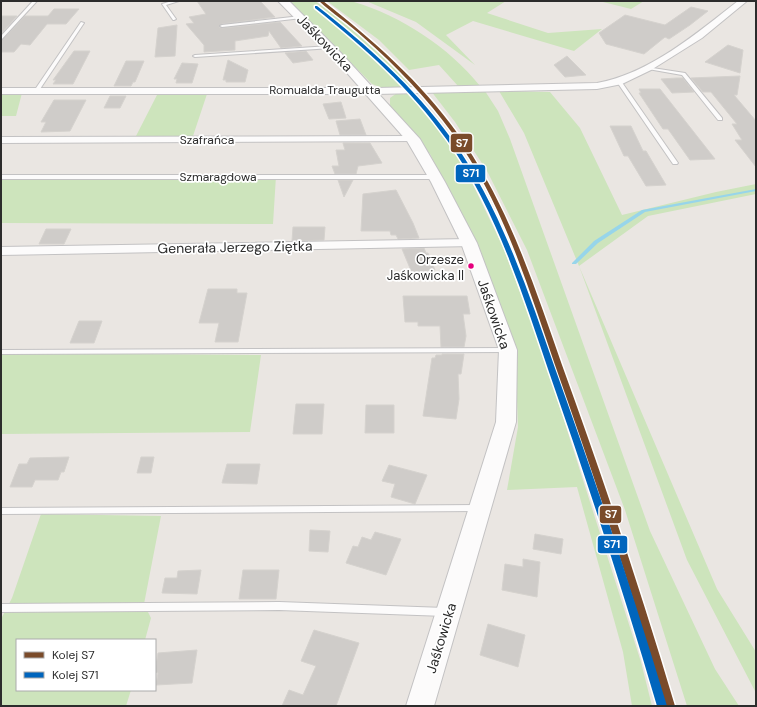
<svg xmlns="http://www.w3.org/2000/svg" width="757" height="707" viewBox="0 0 757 707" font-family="'DM Sans',sans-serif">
	<rect width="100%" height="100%" fill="#eae6e2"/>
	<path fill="#cde4bc" d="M289,1H315L346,23L382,54L411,87H380L372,84Z
		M327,1C335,1 346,0 354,2C401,16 449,47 480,86H458L439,65L409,70L379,40Z
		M366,1H506L487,13L548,33L602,29L574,51L473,21L446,35L475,65L416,22Z
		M599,1H644L631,9Z
		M431,91H485L498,111L510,139L650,531L715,669L739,706H687L625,510L527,250L487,171L455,122Z
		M499,91L550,92L580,128L622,215L716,192L756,184V194L648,216L579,266L717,589L756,652V693L687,560L579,266L524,133Z
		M412,92L430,115L465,168L503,247L539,342L641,662L652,706H632L623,652L577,487L507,490L518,427L515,350L476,245L430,154L390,106V98L397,93Z
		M1,93H22L16,116H1Z
		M207,94L193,136H136L157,95Z
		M1,176H276L273,224L1,223Z
		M1,353L261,355L250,432L1,434Z
		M41,514L161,516L144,604L151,618L145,640H17V690H131L126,706H1V619L12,598Z"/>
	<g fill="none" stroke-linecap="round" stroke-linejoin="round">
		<path fill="#97d5ea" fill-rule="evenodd" d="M756,189V191L645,212L598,243L576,264H572V263L594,241L642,210Z"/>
	</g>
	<path fill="#cfccc9" stroke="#d5d2ce" d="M197,1H260L275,17L222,24L219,27L222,28L280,22L302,46L281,48L269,31L268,36L235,41V50L204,52V45L186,24L194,23L189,17L206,14Z
		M691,7L708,11L690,25L669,39L665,37L644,54L606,44L599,33L625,15L665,25Z
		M54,9H79L66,24H47L30,45L21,44L14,52H1V41L25,16H48Z
		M1,16H17L1,34Z
		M177,25L175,56L155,57L158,28Z
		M728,45L743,50L740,73L705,62Z
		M74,51H90L73,84H53L56,80H53Z
		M306,51L313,60L293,63L285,53Z
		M567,56L586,75L565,77L554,65Z
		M228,60L248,70L245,82H226V80H223Z
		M126,61H144L135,82H133L131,86H114Z
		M182,63L198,64L192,83H176L177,79H174Z
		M740,76L737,95H734L756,121V167L735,140H742L732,124H737L711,92H703L691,78Z
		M677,78H683L694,92L672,93L661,79Z
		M639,89H660L715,159L690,160L668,129H663L639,93H641Z
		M110,96H126L120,108H104Z
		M54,100H86L70,131L41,132L46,122H41Z
		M341,102L346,118L329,119L323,104Z
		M360,119L366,135H340L336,121Z
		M610,126H631L643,151H646L666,185L646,186L628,156H624Z
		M343,143H370L382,163L358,166L356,174H335L332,166H339L336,150H345Z
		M338,180H353L344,197Z
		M396,190L413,223L419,238L398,239L396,235H391L390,231H361L363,194Z
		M293,227H325L324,240L292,241Z
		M46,229H71L64,244H39Z
		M424,248L426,253H428L435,270L412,273L402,249Z
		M208,289H237V293H247L238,342H215L219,323H199Z
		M403,296H467L470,314H463L466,336L464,347H441L440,326H418V322H405Z
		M79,321H102L94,343H70Z
		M442,354H464L461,374H458L459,399L456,419L423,416L432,358H435L436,355H442Z
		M296,404H324L322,434H293Z
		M366,405H394V433H365Z
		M69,457L64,472H61L58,480H35L32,487H10L19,464H27L30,458Z
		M141,457H154L151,473H137Z
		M227,464H260L257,484L222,483Z
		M389,465L427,475L415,504L391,497L395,484L382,481Z
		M310,530L330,531L328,552L309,551Z
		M375,532L401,539L386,575L346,563L353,546L358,547L362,537L371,540Z
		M535,534L563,539L561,554L533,549Z
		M523,559L540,562L537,597L502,590L505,564L523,567Z
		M201,570L197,594L162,593L165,578H177L178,571Z
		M243,570H279L276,599H239Z
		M488,624L525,635L518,667L480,655Z
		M314,630L359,643L336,706H282L289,690L303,695L316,666L301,661Z
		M197,650L192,683L156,685L158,673L155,672L158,653Z"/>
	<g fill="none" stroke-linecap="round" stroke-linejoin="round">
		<g stroke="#c3c2c3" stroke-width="2">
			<path id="lane" d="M33,1H37L1,40V36Z
				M172,1H179L166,5L176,19L174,20H173L162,4Z
				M301,16L303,17L302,18L222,27L220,26L222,25Z
				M81,22L84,23L38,92H34V91Z
				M330,46H332V48L195,57L193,56L195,55Z
				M646,67L685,73L722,118V120H718L682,75L648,69L646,68Z
				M617,81H621L678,163L677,164H673L617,82Z
				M1,175H435L438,177L435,179H1Z
				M508,348H510L511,350L510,352L1,354V350Z
				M478,505L481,506L482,508L481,510L478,511L1,514V508Z
				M279,602L445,608L448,609L450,612L448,615L445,616L279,610L1,612V604Z"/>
		</g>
		<g stroke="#c3c2c3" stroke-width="2">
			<path id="street" d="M738,1H747L702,38L651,70L622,84L597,89L376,94H1V88H376L597,83C649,74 697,33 738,1Z
				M413,136L417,137L418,139L417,141L1,143V137Z
				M469,239L475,243L473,246L1,255V247Z"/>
		</g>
		<g stroke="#c3c2c3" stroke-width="2">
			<path id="secondary" d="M278,1H289L341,53L420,139L445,182L477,243L517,350L516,422L434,706H406L496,422L499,350L461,243L431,182L407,141L333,57Z"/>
		</g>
		<use href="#lane" fill="#fcfbfb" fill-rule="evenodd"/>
		<use href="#street" fill="#fcfbfb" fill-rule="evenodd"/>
		<use href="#secondary" fill="#fcfbfb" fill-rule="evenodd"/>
		<g stroke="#fff" stroke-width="3">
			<path id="rail-1" d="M319,1H323C373,40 421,82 458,134C508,204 534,285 562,365C603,478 641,591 675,706H665C632,591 595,478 555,365C528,286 503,203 453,134C427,98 396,66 363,37C349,24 333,14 319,1Z"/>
		</g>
		<g stroke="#fff" stroke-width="3">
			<path id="rail-2" d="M315,6H317C367,45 414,87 451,138C501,208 528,291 556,371C596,482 633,593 667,706H657C624,594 588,483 549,372C522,292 496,209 447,140C410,88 364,47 315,8Z"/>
		</g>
		<use href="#rail-1" fill="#7a4b2a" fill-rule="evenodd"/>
		<use href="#rail-2" fill="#0065bd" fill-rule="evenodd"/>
	</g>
	<circle fill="#e5007d" stroke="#fff" stroke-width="1.5" cx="471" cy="266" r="3.5"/>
	<g text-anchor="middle" stroke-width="3.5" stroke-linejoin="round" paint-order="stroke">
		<g font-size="12" fill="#2c2c2c" stroke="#fff">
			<text x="325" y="94">Romualda Traugutta</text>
			<text x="207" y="144">Szafrańca</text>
			<text x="218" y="181">Szmaragdowa</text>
		</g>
		<g font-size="13" fill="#2c2c2c" stroke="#fff" text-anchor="end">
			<text x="464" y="264">Orzesze<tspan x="464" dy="16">Jaśkowicka II</tspan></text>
		</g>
		<g font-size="14" fill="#2c2c2c" stroke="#fff">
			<text transform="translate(325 43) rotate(46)" y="5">Jaśkowicka</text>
			<text transform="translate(235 247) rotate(-1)" y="5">Generała Jerzego Ziętka</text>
			<text transform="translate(494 314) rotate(71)" y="5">Jaśkowicka</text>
			<text transform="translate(441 638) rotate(-73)" y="5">Jaśkowicka</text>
		</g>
	</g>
	<g stroke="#fff" stroke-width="1.5">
		<rect x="450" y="133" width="23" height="20" rx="4" fill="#7a4b2a"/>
		<rect x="455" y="164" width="31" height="19" rx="4" fill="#0065bd"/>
		<rect x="599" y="505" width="23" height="19" rx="4" fill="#7a4b2a"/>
		<rect x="597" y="535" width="31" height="19" rx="4" fill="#0065bd"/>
	</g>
	<g font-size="11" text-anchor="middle" font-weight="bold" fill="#fff">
		<text x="462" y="147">S7</text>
		<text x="471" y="177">S71</text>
		<text x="611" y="518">S7</text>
		<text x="612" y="548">S71</text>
	</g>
	<rect width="757" height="707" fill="none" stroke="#2c2c2c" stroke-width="4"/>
	<rect x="16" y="639" width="140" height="52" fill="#ffffff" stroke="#ababab"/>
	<rect x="24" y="652" width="20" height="6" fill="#7a4b2a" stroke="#ababab"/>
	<text x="52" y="659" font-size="12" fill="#2c2c2c">Kolej S7</text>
	<rect x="24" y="672" width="20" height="6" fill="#0065bd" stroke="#ababab"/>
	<text x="52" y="679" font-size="12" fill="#2c2c2c">Kolej S71</text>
</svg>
